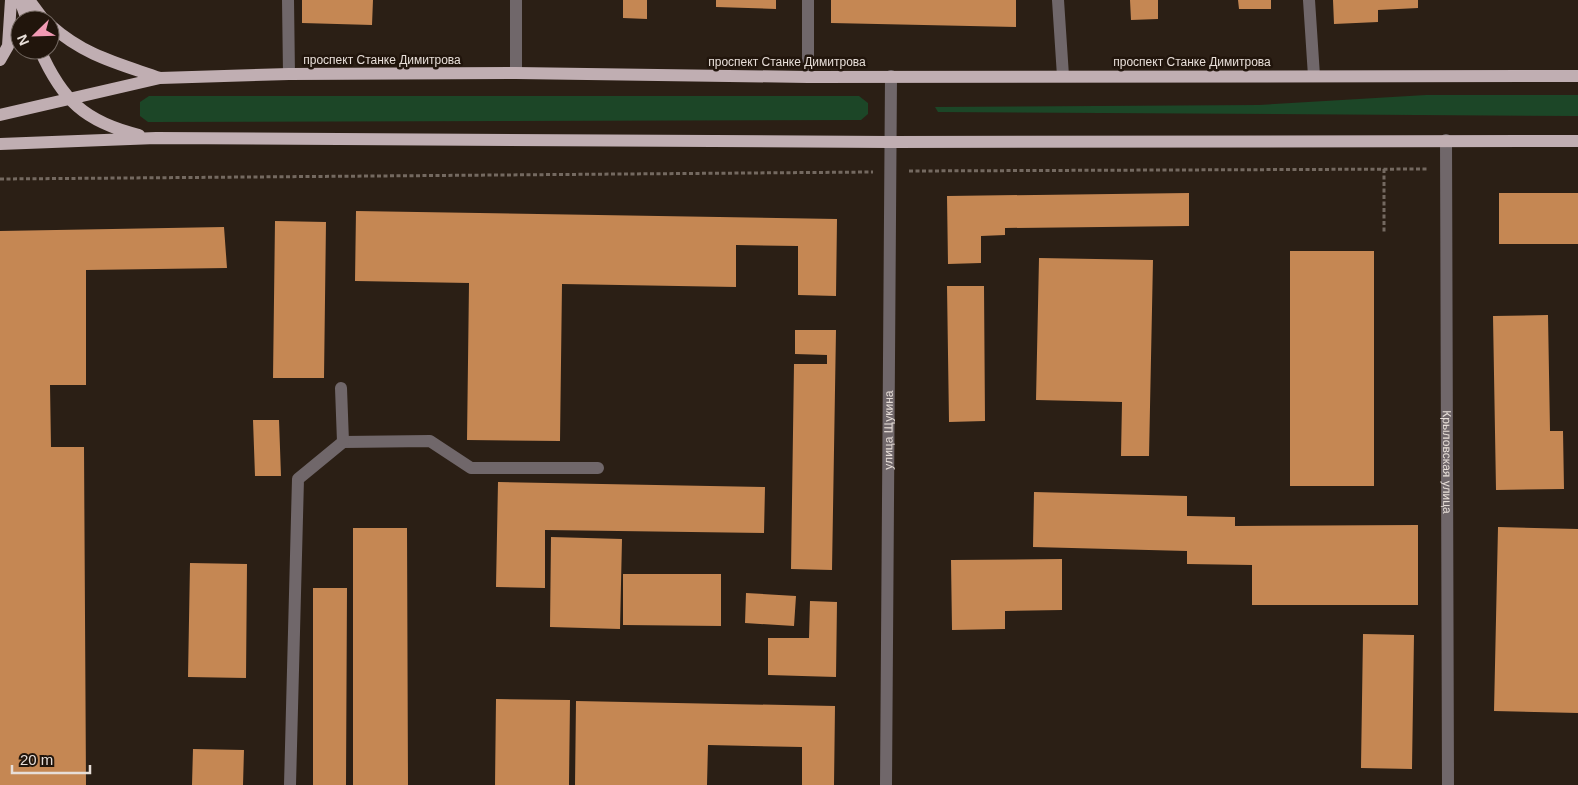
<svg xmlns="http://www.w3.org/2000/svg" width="1578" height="785" viewBox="0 0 1578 785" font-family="Arial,sans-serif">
	<rect width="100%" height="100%" fill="#2b1f15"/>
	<path fill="#1c4627" d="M1426,95H1578V116L938,112L935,107L1259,105Z
		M149,96H859L868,103V114L861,120L148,122L140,116V102Z"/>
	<path fill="#c58753" d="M302,0H373L372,25L302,23Z
		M623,0H647V19L623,18Z
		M716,0H776V9L716,7Z
		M831,0H1016V27L831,23Z
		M1130,0H1158V19L1131,20Z
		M1238,0H1271V9H1239Z
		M1333,0H1418V8L1378,10V22L1334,24Z
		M1189,193V226L1005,228V235L981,236V263L948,264L947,196Z
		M1499,193H1578V244H1499Z
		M356,211L837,219L836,296L798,295V246L736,245V287L562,284L560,441L467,440L469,283L355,281Z
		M275,221L326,222L324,378H273Z
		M224,227L227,268L86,270V385H50L51,447H84L86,785H0V231Z
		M1290,251H1374V486H1290Z
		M1039,258L1153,260L1149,456H1121L1122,402L1036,400Z
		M947,286H984L985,421L949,422Z
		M1548,315L1550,431H1563L1564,489L1496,490L1493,316Z
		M795,330H836L832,570L791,569L794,364H827V355L795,354Z
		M253,420H279L281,476H255Z
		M498,482L765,487L764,533L545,530V588L496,587Z
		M1034,492L1187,496V516L1235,517V526L1418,525V605H1252V565L1187,564V551L1033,547Z
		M1498,527L1578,529V713L1494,711Z
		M353,528H407L408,785H353Z
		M551,537L622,539L620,629L550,627Z
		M1062,559V610L1005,611V629L952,630L951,560Z
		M190,563L247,564L246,678L188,677Z
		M623,574H721V626L623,625Z
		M313,588H347L346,785H313Z
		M746,593L796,596L794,626L745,623Z
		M810,601L837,602L836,677L768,675V638H809Z
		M1363,634L1414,635L1412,769L1361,768Z
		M496,699L570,700L569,785H495Z
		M576,701L835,706L834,785H802V747L708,745L707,785H575Z
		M193,749L244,750L243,785H192Z"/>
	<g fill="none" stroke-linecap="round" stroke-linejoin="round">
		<path stroke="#746960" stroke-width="3" stroke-dasharray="4 2.5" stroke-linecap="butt" d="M1384,169V232
			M909,171L1428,169
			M0,179L873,172"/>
		<g stroke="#70676a" stroke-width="12">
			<path d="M288,0L289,74"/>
			<path d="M1058,0L1063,76"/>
			<path d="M1309,0L1314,76"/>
			<path d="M516,73V0"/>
			<path d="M808,77V0"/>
			<path id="s1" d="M1446,140L1448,785"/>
			<path d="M343,442L430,441L471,468H598"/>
			<path d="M290,785L298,479L343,442L341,388"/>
			<path id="s2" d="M886,785L891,76"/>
		</g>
		<path stroke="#c0aeb2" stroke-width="12" d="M20,0L27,20
			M29,0L44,20
			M50,25C85,56 117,63 160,78
			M40,50C62,100 85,122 139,135
			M0,60L8,46L11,0
			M0,115L160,78L289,74L516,73L808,77L1578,76
			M0,144L156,138L890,142L1578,141"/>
	</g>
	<g text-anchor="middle" stroke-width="5" stroke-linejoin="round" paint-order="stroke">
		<g font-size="12" fill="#e7ded8" stroke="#21150c">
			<text x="382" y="64">проспект Станке Димитрова</text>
			<text x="787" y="66">проспект Станке Димитрова</text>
			<text x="1192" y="66">проспект Станке Димитрова</text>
			<text dy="4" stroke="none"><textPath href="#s2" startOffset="355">улица Щукина</textPath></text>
			<text dy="4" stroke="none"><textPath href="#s1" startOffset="322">Крыловская улица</textPath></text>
		</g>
	</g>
	<g transform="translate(35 35) rotate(247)"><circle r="24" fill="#21150c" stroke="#70655e"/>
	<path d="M0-4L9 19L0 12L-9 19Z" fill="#f19ab4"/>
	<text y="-8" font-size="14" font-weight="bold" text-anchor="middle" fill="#e7ded8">N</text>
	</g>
	<path d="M12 765v8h78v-8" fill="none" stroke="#e7ded8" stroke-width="2.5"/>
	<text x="20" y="765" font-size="15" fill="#e7ded8" stroke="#21150c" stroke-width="4" paint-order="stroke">20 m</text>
</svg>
